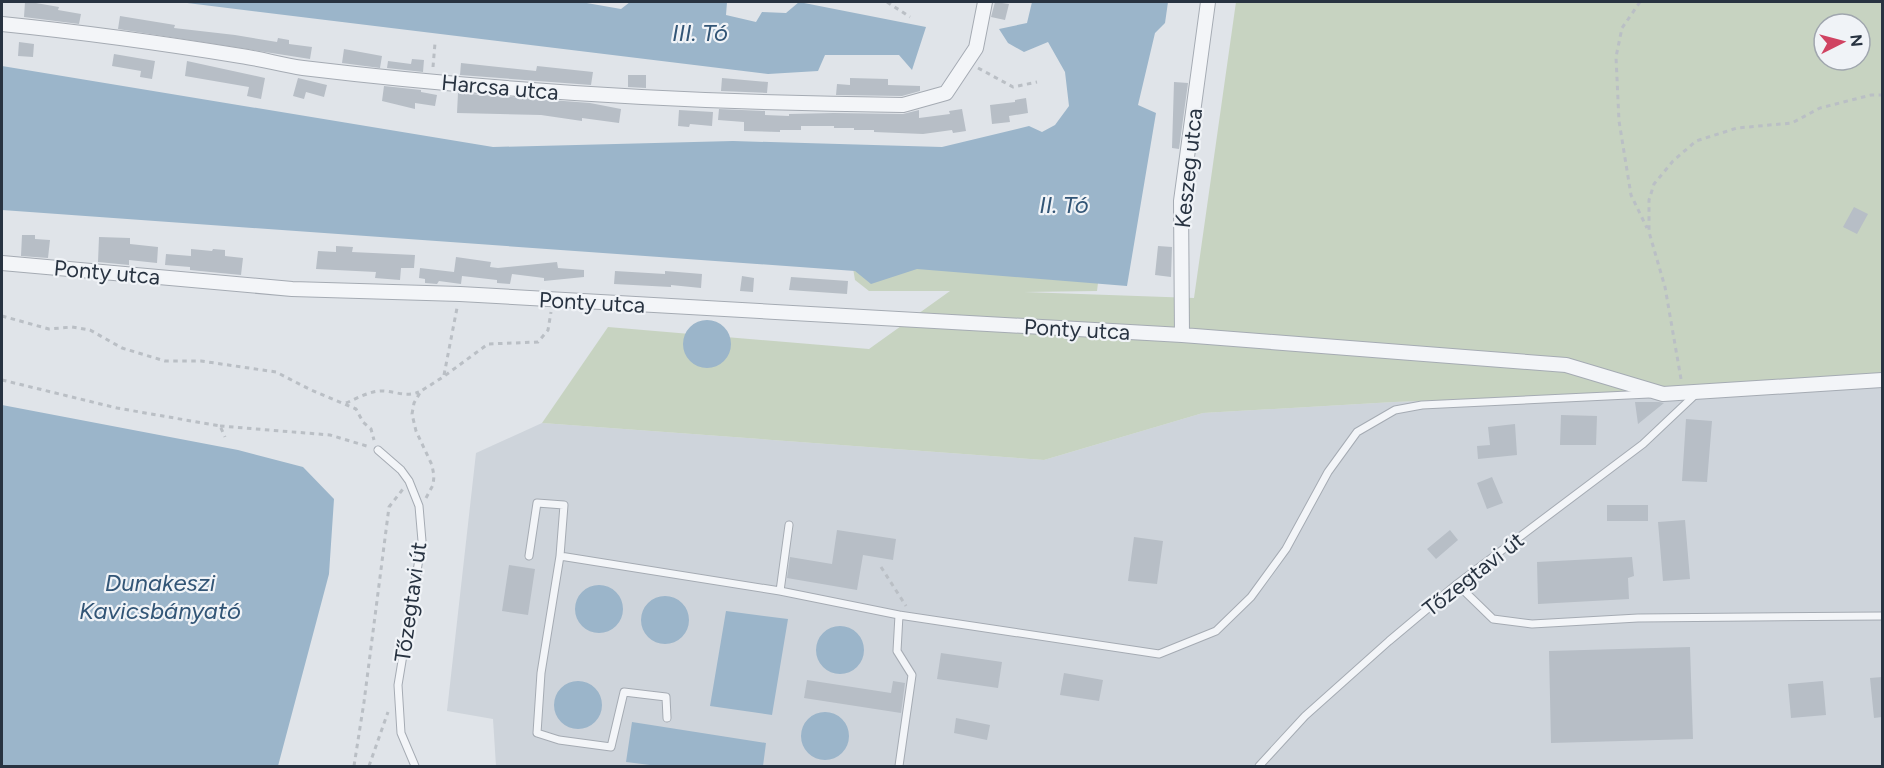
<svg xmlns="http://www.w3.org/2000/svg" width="1884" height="768" viewBox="0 0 1884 768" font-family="Figtree,sans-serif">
	<rect width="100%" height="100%" fill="#e0e4e9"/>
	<path fill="#ced4db" d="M1882,373V766H496L493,719L447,711L476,453L542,423L1044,460L1203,413L1394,402L1645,392Z"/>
	<path fill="#c7d3c1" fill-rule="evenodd" d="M1236,2H1882V373L1645,392L1394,402L1203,413L1044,460L542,423L608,327L869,349L950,291H869L855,280L844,214L1117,133L1097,291L1024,292L1194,298ZM1824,24H1860V60H1824Z"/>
	<path fill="#9bb5ca" d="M179,2H581L621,9L630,2H727L726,15L756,22L762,12L786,13L799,2L926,27L912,70L899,55H825L818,71L768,74Z
		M1032,2H1168L1165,23L1155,33L1138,105L1156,113L1127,286L917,269L871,284L855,271L2,210V66L493,147L733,141L942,147L1029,126L1042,132L1055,125L1069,106L1065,72L1048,42L1024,52L1008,43L999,29L1027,23Z
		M683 344a24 24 0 1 1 48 0a24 24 0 1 1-48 0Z
		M2,405L238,450L303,467L334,499L329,574L278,766H2Z
		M575 609a24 24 0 1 1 48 0a24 24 0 1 1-48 0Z
		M641 620a24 24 0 1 1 48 0a24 24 0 1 1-48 0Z
		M726,611L788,619L772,715L710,706Z
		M816 650a24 24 0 1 1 48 0a24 24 0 1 1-48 0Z
		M554 705a24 24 0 1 1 48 0a24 24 0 1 1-48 0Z
		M801 736a24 24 0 1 1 48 0a24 24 0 1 1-48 0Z
		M632,722L766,743L763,766H658L626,762Z"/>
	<path fill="#b7bec6" d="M25,2H37L36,3L59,7L58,10L81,14L79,24L24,17Z
		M995,2L1009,4L1005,20L991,17Z
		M120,16L175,25L174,28L235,35L277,42L278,38L289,40V44L312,47L310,59L118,29Z
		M19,42L34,44L33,57L18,56Z
		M344,49L382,56L380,68L342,63Z
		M114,54L155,61L152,79L140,77L141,71L112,66Z
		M412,59L424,60L423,72L387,68L388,61L411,64Z
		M187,61L265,78L261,99L247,96L249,87L185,76Z
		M461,63L536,71L537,66L593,72L591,85L460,75Z
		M628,75H646V88L628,87Z
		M298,78L327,85L324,97L306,92L304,99L293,96Z
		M722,78L768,82L767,93L721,91Z
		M850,78L888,79V85L920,86V91L902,96L836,95L837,84L850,85Z
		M1174,82L1188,83L1179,149L1172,148Z
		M384,86L421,90V92L437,95L435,106L415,103V109L382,101Z
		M458,93L590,103L621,109L619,123L582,118V121L541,115L457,113Z
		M1026,98L1028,113L1009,116L1010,122L992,124L990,105L1015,102V100Z
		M719,109L765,111V115L789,116V114L834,113L903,114L919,110V118L950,114L949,111L962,109L966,131L953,133L952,130L923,134L874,132V130H854V128H834V126H801V130H780V132L744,131V122L718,120Z
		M679,110L713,112L712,126L690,124L689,127L678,126Z
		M1854,207L1868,214L1857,234L1843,227Z
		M22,235H35V239L50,240L48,258L21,256Z
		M99,237L130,238V244L158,247L157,263L129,260V265L98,262Z
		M336,246L353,247L352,252L415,255L414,268H401L400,280L375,278L376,272L316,269L318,251L336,252Z
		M1158,246L1172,247L1171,277L1155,275Z
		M191,249L212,251L213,249L225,250V256L243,258L241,275L190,270V267L165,265L166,254L191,256Z
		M456,257L491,262L490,267L498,268L557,262L558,268L584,270V277L544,281V278L512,274L510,284L497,283V280L462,276L461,284L439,281L437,284L425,283V279L419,278L420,268L454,272Z
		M615,271L665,274V271L702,274L701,288L671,285V287L614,284Z
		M742,276L754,278L753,292L740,291Z
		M791,277L848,281L847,294L789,290Z
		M1635,402H1659L1664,403L1638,424Z
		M1561,415L1597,416L1596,445H1560Z
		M1686,419L1712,421L1707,482L1682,481Z
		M1515,424L1517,455L1478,459L1477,446L1490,445L1488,427Z
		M1492,477L1503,503L1487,509L1477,483Z
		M1607,505H1648V521H1607Z
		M1685,520L1690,579L1663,581L1658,522Z
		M837,530L896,539L893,560L863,555L857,590L787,578L790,557L832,564Z
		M1450,530L1458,540L1436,559L1427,549Z
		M1134,537L1163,541L1157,584L1128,581Z
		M1632,557L1634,576L1628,578L1629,599L1538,604L1537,562Z
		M509,565L535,569L528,615L502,611Z
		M1690,647L1693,739L1551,743L1549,651Z
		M941,653L1002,662L998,688L937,679Z
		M1064,673L1103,680L1099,701L1060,695Z
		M1882,677V717L1874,718L1870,678Z
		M807,680L891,693L893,681L905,683L901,713L804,698Z
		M1823,681L1826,715L1791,718L1788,684Z
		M956,718L990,725L987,740L954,733Z"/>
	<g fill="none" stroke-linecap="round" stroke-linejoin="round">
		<g stroke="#a5abb3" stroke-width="9">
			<path id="service" d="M378,450L401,470L409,481L419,506L422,541L398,685L401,733L415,766
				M529,556L537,503L564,505L560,556L541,673L537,733L559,740L611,747L624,692L666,697L667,718
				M560,556L780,591L789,525
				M1457,584L1493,619L1532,624L1638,618L1882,616
				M780,591L899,615L897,651L912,675L899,766
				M899,615L1159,654L1216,631L1251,597L1286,549L1328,472L1357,432L1395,410L1422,405L1649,394
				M1259,766L1305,716L1389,641L1457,584L1643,444L1697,393"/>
		</g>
		<g stroke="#a5abb3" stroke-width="16">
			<path id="minor" d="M2,24C81,32 161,43 241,56C262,59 282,65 303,68C502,92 703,103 903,105L946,93L976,48L985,2
				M2,263L292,289L460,294L1182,335L1566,365L1663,394L1882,380
				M1182,335L1181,201L1208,2"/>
		</g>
		<path stroke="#babfc5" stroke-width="3" stroke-dasharray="4.5 4.5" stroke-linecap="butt" d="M887,2L910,17
			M1640,2L1622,28L1616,57L1619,121L1631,195L1647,228
			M433,67L435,43
			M978,68L1013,87L1037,82
			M2,316L49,329L72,327L90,330L122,348L165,361H201L276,372L311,390L356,409L363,422L371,429L374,440
			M444,375L457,308
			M1681,379L1665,287L1649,232V200L1654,184L1673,161L1696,141L1737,128L1792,123L1820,108L1871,95H1882
			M2,380L117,408L220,426L225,437
			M346,403C358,398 371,390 384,391C397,392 406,397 419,392
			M220,426L330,435L370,447
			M426,498L433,485L434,476L432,465L416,431L412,414L414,403L421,391L443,377L488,344L538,342L548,330L551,312
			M881,567L906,606
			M354,766L364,702L389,507L403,489
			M369,766L388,712"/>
		<use href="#service" stroke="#f3f5f8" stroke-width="7"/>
		<use href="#minor" stroke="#f3f5f8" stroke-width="14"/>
	</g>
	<g text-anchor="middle" stroke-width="4.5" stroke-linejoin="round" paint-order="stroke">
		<g font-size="22" fill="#283341" stroke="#f0f3f7">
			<text transform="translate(500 87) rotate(5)" y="8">Harcsa utca</text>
			<text transform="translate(1188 168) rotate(-84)" y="8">Keszeg utca</text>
			<text transform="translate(107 272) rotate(5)" y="8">Ponty utca</text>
			<text transform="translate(592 302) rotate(3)" y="8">Ponty utca</text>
			<text transform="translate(1077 329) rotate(3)" y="8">Ponty utca</text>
			<text transform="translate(1473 574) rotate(-38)" y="8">Tőzegtavi út</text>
			<text transform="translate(410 602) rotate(-82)" y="8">Tőzegtavi út</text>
		</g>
		<g font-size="24" font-style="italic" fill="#325576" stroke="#f0f3f7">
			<text x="700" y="41">III. Tó</text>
			<text x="1064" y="213">II. Tó</text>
			<text x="160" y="591">Dunakeszi<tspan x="160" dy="28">Kavicsbányató</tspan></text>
		</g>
	</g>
	<rect width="1884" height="768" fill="none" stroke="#283341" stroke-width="6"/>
	<g transform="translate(1842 42) rotate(84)"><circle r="28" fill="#f0f3f7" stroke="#a0a6ae" stroke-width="1.5"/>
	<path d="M0-4.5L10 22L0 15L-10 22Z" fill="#d04362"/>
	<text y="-9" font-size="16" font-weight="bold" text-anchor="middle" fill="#283341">N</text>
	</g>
</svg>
